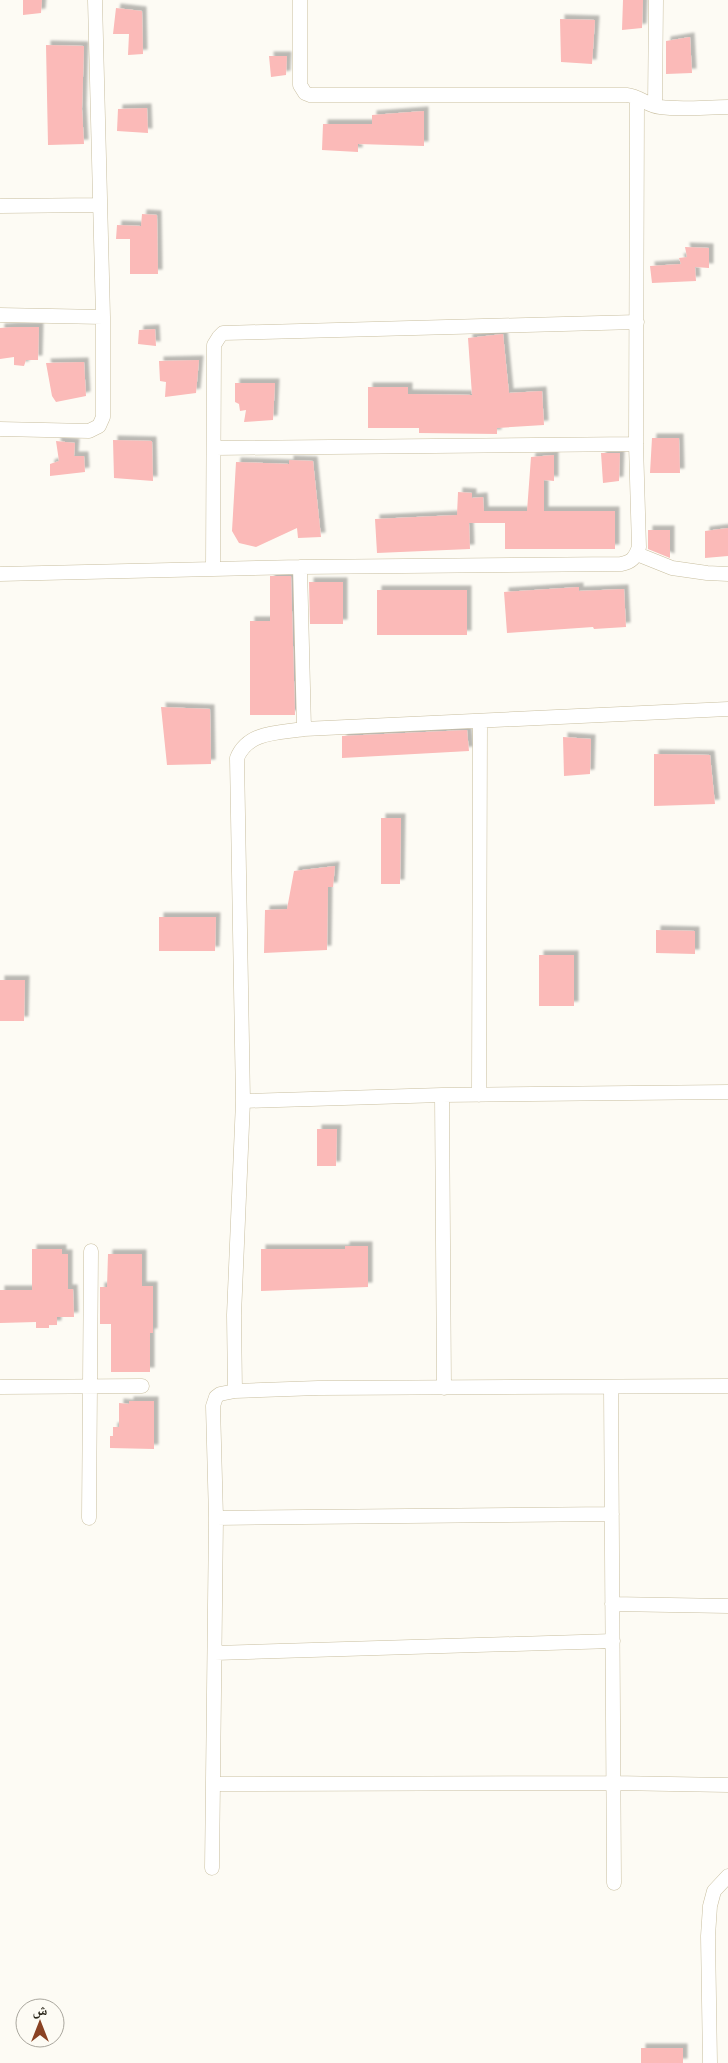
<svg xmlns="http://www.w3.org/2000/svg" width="728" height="2063" viewBox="0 0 728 2063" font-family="Overpass,'Noto Naskh Arabic',sans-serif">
	<defs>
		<filter id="shadow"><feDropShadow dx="4.5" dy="-4.5" stdDeviation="1" flood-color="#0004"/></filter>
	</defs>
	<rect width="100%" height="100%" fill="#fdfbf4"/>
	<path fill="#fbbab8" filter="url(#shadow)" d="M23,0H42L41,13L23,15Z
		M623,0H643L642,28L622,30Z
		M116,8L142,11L143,54L128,55L129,34H113Z
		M560,19L595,20L592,64L561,62Z
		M690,37L692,73L666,74V41Z
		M46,45L84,46L82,109L84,144L48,145Z
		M269,56H287L286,75L271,77Z
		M147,108L148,133L117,131L118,109Z
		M424,111V146L358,144V152L322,150L323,124H372V115Z
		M142,214L157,215L158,274H130V239H116L117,225L141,226Z
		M685,247L709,248V268L695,267L696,281L652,283L650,266L681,264L679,258L687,257Z
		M13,327H39L38,360H26L24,366L14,365V357L0,359V328Z
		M155,329L156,346L138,344L139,330Z
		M503,334L509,393L542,391L544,425L497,428V434L419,433V428H368V387H408V394L472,395L468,338Z
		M199,360L196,393L165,397L166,382L160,381L159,361Z
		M84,362L86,396L56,402L52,396L46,363Z
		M235,383H275L273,420L244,422L246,410L240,411L239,404L235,402Z
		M652,438H679L680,473H650Z
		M113,440L152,441L153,481L114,478Z
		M56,441L75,443L74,456H84L85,472L50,476V464L59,461Z
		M601,453H620L619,481L603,483Z
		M554,455V481L544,480V511H615V549H505V523H469L470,549L377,553L375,519L457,515L458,492L472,493V498L483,497L484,511H527L531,457Z
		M289,460L313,461L321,537L298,538L297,528L256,547L239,543L232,531L236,462L289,464Z
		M728,528V556L705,558V531Z
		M648,530H670V558L648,549Z
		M270,576H291L295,715H250V621H270Z
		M309,582H343V624H310Z
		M579,587V591L624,589L626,627L594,629L593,627L507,633L504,592Z
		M377,590H467V635H377Z
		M161,707L210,709L211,764L167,765Z
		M467,730L469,751L342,758V736Z
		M563,737L591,739L590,774L564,776Z
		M654,754L710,755L715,804L654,806Z
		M381,818H401L400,884H381Z
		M335,866L333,887H328L327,950L264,953L265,910L287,909L294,871Z
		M159,917H216L215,951H159Z
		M656,930L695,931V954L656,953Z
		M539,955H574V1006H539Z
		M0,980H25L24,1021H0Z
		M317,1129H337L336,1166H317Z
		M345,1246H368V1287L261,1291V1249H345Z
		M32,1249H62V1254H68V1289H73L74,1317H57V1325H49V1328H36V1322L0,1323V1290H32Z
		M108,1254H142V1286H153V1333H150V1372H111V1324H100V1287H107Z
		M129,1401H154V1449L110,1448V1436H113V1427H119V1403L129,1404Z
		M641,2048H683V2063H641Z"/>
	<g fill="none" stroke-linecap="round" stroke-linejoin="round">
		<g stroke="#c9bfa0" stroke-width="15">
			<path id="street" d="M300,0V85L305,93L310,95H627C639,96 648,106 660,107C682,110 706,107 728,107
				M655,106L656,0
				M0,206L100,205
				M0,315L103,317
				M0,429L89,431L99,426L103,417V317L95,0
				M215,448L636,444
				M637,554L672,568L707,573L728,574
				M300,567L304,729
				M213,568L214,345L219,337L223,333L637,322
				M0,574L300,567L621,564C632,562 635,558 639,547L636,444L637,98
				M442,1095L444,1388
				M479,1095L480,721
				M243,1101L442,1095L728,1092
				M0,1387L142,1386
				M611,1387L614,1883
				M235,1391L234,1315L243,1101L237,758C248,731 279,733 304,729L728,709
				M89,1518L91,1251
				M216,1518L612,1514
				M612,1604L728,1606
				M215,1653L613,1641
				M213,1784L613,1783L728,1785
				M212,1868L216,1518L213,1406L216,1397L220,1394L235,1391L318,1388L728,1386
				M710,2063L708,1936L710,1906L714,1891L728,1876"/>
		</g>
		<use href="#street" stroke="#fff" stroke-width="14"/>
	</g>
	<g transform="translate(40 2023)"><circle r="24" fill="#fdfbf4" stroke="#aaa79e"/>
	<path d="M0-4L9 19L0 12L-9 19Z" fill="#8a4223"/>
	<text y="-8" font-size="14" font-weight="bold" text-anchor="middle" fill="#2d291d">ش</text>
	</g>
</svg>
